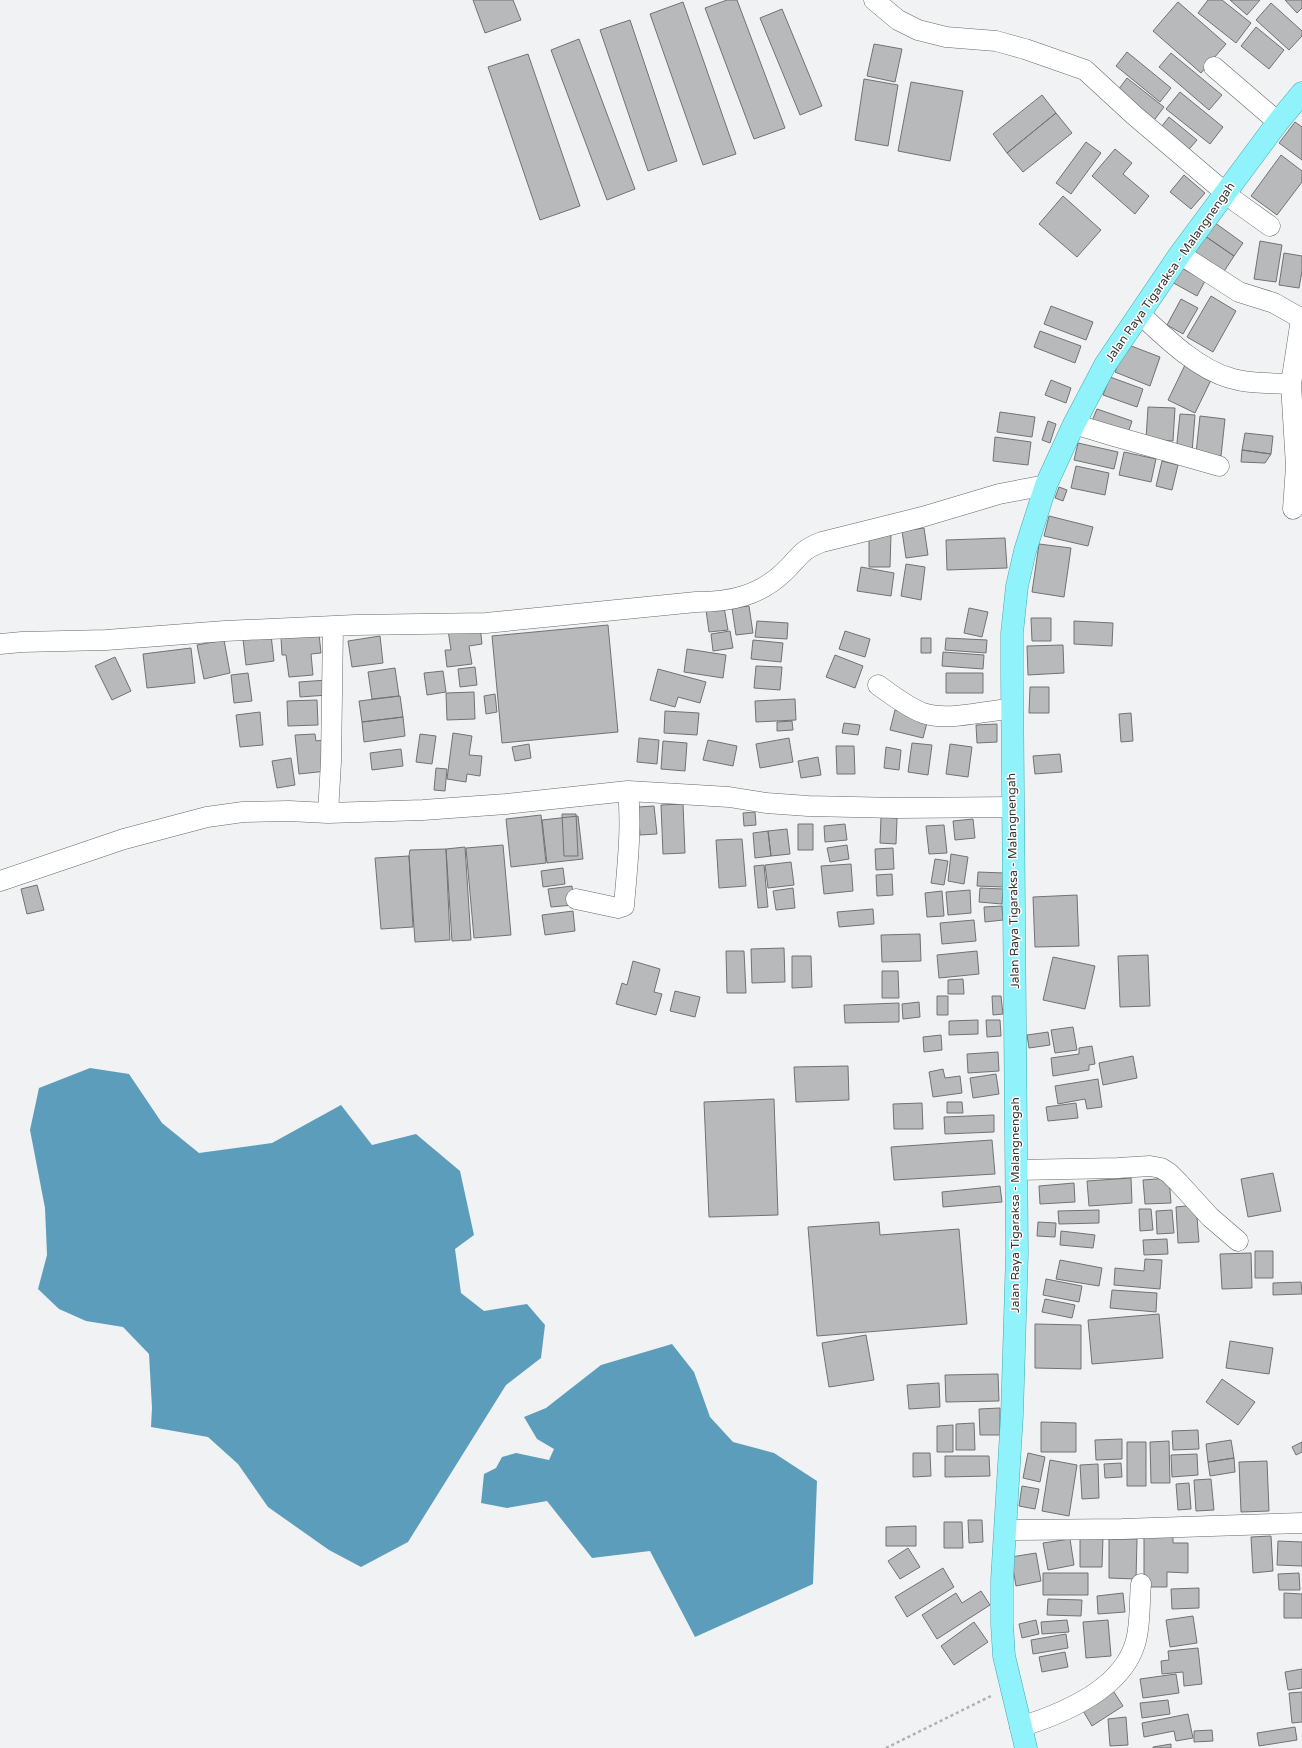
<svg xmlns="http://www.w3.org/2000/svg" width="1302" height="1748" viewBox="0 0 1302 1748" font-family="'Varela Round',sans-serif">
	<rect width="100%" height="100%" fill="#f1f2f4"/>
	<path fill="#5d9dbc" d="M90,1068L129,1074L162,1123L199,1153L272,1143L341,1105L372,1145L416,1134L460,1171L474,1235L455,1249L461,1293L484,1311L527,1304L545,1325L541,1358L506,1385L408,1542L361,1567L329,1550L268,1507L238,1464L208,1437L151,1427L152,1408L149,1354L123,1327L86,1321L59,1309L38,1289L47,1255L45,1208L30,1130L39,1088Z
		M672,1344L694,1372L710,1417L733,1442L774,1453L817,1481L813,1584L695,1637L650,1551L592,1558L547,1501L507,1508L481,1503L484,1474L496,1468L502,1457L516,1453L549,1460L554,1449L537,1439L524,1417L546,1408L601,1365Z"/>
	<path fill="#b8b9ba" stroke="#717274" d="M473,0H513L521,20L485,33Z
		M727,0H737L785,128L754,139L705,8Z
		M1208,0H1222L1251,23L1236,43L1198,13Z
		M1230,0H1260L1247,15Z
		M1285,0H1302V8L1297,13Z
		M683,2L736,154L703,165L650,14Z
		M1178,2L1226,44L1201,73L1153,31Z
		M1271,3L1302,31V36L1289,50L1256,20Z
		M782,9L822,106L800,115L760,18Z
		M630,20L677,161L648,171L600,30Z
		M1256,27L1284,50L1269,69L1241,46Z
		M579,39L635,189L607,200L551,50Z
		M874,44L902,49L895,82L867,76Z
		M1127,52L1171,88L1160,102L1116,66Z
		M1171,53L1222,95L1209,110L1159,67Z
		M528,54L580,206L540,220L488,67Z
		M1127,78L1164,107L1152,123L1115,94Z
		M864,79L898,85L888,146L855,140Z
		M911,82L963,91L950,161L898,151Z
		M1180,92L1223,127L1210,144L1166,109Z
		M1042,95L1056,113L1007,153L993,134Z
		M1056,113L1072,133L1023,172L1007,153Z
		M1169,117L1197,140L1185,154L1158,131Z
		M1295,122L1302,127V160L1279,143Z
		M1086,142L1101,153L1071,194L1056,183Z
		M1115,149L1132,163L1123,174L1149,196L1135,214L1092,176Z
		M1281,155L1302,171V182L1277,215L1251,196Z
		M1184,175L1205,193L1191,209L1170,192Z
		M1063,196L1101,230L1077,257L1039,224Z
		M1211,220L1243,243L1234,256L1202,234Z
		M1202,234L1234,256L1223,273L1191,251Z
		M1260,241L1282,245L1276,282L1254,279Z
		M1284,253L1302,256V271L1299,288L1279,285Z
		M1178,266L1205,281L1197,296L1170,281Z
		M1211,296L1236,311L1213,352L1187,337Z
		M1181,299L1198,308L1183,334L1167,325Z
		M1051,306L1093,322L1086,340L1044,324Z
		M1040,331L1081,346L1075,363L1034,347Z
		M1126,344L1160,357L1150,386L1115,372Z
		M1185,365L1212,378L1195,413L1168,400Z
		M1110,377L1143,389L1137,407L1103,395Z
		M1051,380L1071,388L1066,403L1045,395Z
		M1148,407L1175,408L1173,441L1146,439Z
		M1097,409L1132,421L1128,433L1092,421Z
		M1000,412L1035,417L1032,437L997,432Z
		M1180,414L1195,415L1192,453L1176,452Z
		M1200,416L1225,419L1221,456L1196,453Z
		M1048,421L1056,424L1050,443L1042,440Z
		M1245,433L1273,436L1271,454L1242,450Z
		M995,437L1031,442L1028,465L993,461Z
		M1078,443L1118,452L1114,469L1074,460Z
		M1242,450L1271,454L1265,463L1241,462Z
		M1124,452L1156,459L1151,482L1119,475Z
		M1162,461L1178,465L1172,490L1156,486Z
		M1076,466L1109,473L1105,495L1071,488Z
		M1059,487L1067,490L1063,501L1055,498Z
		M1049,516L1093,527L1088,546L1044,536Z
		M924,528L928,555L906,558L902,531Z
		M869,534H891L890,567H869Z
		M1005,538L1007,568L947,570L946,540Z
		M1039,544L1071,548L1064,597L1032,592Z
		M906,564L925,567L921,600L901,596Z
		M861,567L894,573L891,596L857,591Z
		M749,606L753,633L736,635L732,608Z
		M724,607L728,630L709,632L706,610Z
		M969,608L988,612L982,637L964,633Z
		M1031,618H1051V641H1032Z
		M757,621L788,623L787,639L755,637Z
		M1074,621L1113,623L1112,646L1074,644Z
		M608,625L618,732L502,743L492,636Z
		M480,626L482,644L469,646L472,664L447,667L445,650H451L448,630Z
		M730,631L733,648L713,651L711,634Z
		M845,631L870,639L865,657L839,649Z
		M319,634L321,653L311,654L313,675L289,677L286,655H282L281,638Z
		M271,635L274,661L246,665L243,639Z
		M380,636L383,663L352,667L348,641Z
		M921,638H931V653H921Z
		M946,638L987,640L986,653L945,650Z
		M224,640L230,673L204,679L197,645Z
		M753,640L783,643L781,662L751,659Z
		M1063,645L1064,673L1028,675L1027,646Z
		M191,648L195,683L147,688L143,654Z
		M687,649L726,655L723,678L684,672Z
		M943,652L984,655L983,669L942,666Z
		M835,655L863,666L855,688L826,677Z
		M115,657L131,691L112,700L95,666Z
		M756,666L782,667L780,690L754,688Z
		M475,667L477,685L460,687L458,669Z
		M395,668L399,696L372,699L368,672Z
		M658,669L706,682L700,703L678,697L675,707L650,700Z
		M443,671L446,692L427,695L424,673Z
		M248,673L252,701L234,703L231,675Z
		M946,673H983V693H946Z
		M327,680L328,695L300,697L299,682Z
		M1030,687H1049V713H1029Z
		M474,692L475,719L447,720L446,693Z
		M495,694L497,712L486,714L484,696Z
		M400,696L403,717L362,722L359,701Z
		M795,699L796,720L756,722L755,701Z
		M317,700L318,725L288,726L287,701Z
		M895,710L928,719L923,738L890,730Z
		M665,711L699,713L697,735L664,733Z
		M260,712L263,745L240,747L236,715Z
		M1131,713L1133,741L1121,742L1119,714Z
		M403,717L405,736L364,742L362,722Z
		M792,721L793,730L777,731V722Z
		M844,723L860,725L858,735L842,733Z
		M997,724V742L977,743L976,725Z
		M453,733L472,736L469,755L482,756L480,776L467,774L466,782L447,779Z
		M315,734L316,741L324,740L327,771L299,774L295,735Z
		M420,734L436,736L432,764L416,762Z
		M639,738L659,740L657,764L637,762Z
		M789,738L793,762L760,768L756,744Z
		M708,740L737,746L733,766L703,760Z
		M663,741L687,743L685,771L661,769Z
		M912,743L932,745L928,775L908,772Z
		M529,744L531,758L515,761L512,747Z
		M950,744L972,747L968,777L946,774Z
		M836,746H854L855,774H837Z
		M886,747L901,750L899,770L884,768Z
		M401,749L403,766L372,770L370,753Z
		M1060,754L1062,772L1035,774L1033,756Z
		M818,757L821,775L801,778L798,761Z
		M291,758L295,785L277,788L272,761Z
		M436,768L447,769L445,791L434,790Z
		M683,804L685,853L663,854L661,805Z
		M654,806L657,834L640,835L638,807Z
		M755,812L756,825L744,826L743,813Z
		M562,814H576L578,856H564Z
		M541,815L546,863L511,867L506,819Z
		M578,816L583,859L547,863L542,820Z
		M881,817L897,818L896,844L880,843Z
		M973,819L975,838L955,840L953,821Z
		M798,824H813V850H798Z
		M845,824L847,840L825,842L824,826Z
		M944,825L947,853L929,854L926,826Z
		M787,829L790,854L771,856L768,831Z
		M768,831L771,856L755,858L753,833Z
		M742,839L746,886L719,888L716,840Z
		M503,845L511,935L474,938L466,848Z
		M847,845L849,859L830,862L827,848Z
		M465,847L471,940L452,941L446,849Z
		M893,848L894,869L876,870L875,849Z
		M446,849L450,940L415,942L409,856L410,850Z
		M951,854L968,857L964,884L948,881Z
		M409,856L413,927L381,929L375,858Z
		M935,859L948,861L944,885L931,883Z
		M791,862L794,885L768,888L765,865Z
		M851,864L853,891L824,894L821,866Z
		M764,865L768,907L758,908L754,866Z
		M563,868L565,884L543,887L541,871Z
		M978,872L1004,873L1003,887L977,886Z
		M892,874L893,895L877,896L876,875Z
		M37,885L44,910L27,914L21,889Z
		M572,886L574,905L551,907L548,889Z
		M793,888L795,908L776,910L773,891Z
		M980,888L1003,889L1002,904L979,902Z
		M970,890L971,913L948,915L946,892Z
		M942,891L944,916L927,917L925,893Z
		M1077,895L1079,946L1035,947L1033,897Z
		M1002,906L1003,920L985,922L984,907Z
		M873,909L874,924L839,927L837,912Z
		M573,911L575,931L545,935L542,915Z
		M974,920L976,941L942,944L940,923Z
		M920,934L921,961L882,962L881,935Z
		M784,948L785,982L752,983L751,949Z
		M726,951H744L746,993H727Z
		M977,951L979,974L939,978L937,955Z
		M1148,955L1150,1006L1120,1007L1118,956Z
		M792,956H811L812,987L792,988Z
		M1053,957L1095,966L1085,1009L1043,1000Z
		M633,961L660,969L654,992L662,994L656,1015L616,1004L622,983L627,985Z
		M882,971H898L899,998H882Z
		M963,979L964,994H948V980Z
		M675,991L700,997L695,1017L670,1011Z
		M937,996H948V1015H937Z
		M992,996H1001L1003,1014L993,1015Z
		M919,1002L920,1017L903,1019L902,1004Z
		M899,1003V1022L845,1023L844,1005Z
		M978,1020V1034L949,1035V1021Z
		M986,1020H1000L1001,1036L987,1037Z
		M1073,1027L1077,1050L1055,1053L1051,1030Z
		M1048,1032L1050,1045L1029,1048L1027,1035Z
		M941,1035L942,1050L924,1052L923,1037Z
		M1092,1046L1095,1064L1089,1065V1070L1053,1076L1051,1058L1079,1054V1048Z
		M998,1052L999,1071L968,1073L967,1054Z
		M1133,1056L1137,1078L1103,1085L1099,1063Z
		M848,1066L849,1100L796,1102L794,1067Z
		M943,1069L945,1078L960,1076L962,1093L933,1097L929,1072Z
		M996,1074L999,1094L973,1098L970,1078Z
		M1098,1079L1102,1107L1087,1109L1085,1099L1058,1104L1055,1086Z
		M774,1099L778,1215L709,1217L704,1102Z
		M947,1102H962L963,1113H947Z
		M922,1103L923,1129H894L893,1104Z
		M1076,1103L1078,1118L1048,1121L1046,1107Z
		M994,1115V1132L945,1134L944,1117Z
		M992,1140L995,1174L894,1180L891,1147Z
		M1273,1173L1281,1211L1248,1217L1241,1179Z
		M1131,1178L1132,1203L1089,1206L1087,1181Z
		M1169,1178L1171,1203L1145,1204L1143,1180Z
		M1074,1183L1075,1202L1040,1204L1039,1186Z
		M1000,1186L1002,1202L943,1207L942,1192Z
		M1196,1205L1199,1242L1178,1243L1176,1207Z
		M1139,1209H1151L1153,1230L1140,1231Z
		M1099,1210V1223L1059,1224L1058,1211Z
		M1172,1210L1174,1233L1157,1234L1156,1211Z
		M879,1222L880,1235L959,1229L967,1324L817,1336L808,1227Z
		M1038,1222L1056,1223L1055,1237L1037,1236Z
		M1061,1231L1095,1235L1093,1248L1060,1245Z
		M1167,1239L1168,1254L1144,1255L1143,1240Z
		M1255,1251H1273V1278H1255Z
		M1251,1253L1252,1288L1222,1289L1220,1254Z
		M1145,1259L1162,1260L1160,1289L1114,1285L1115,1268L1144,1271Z
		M1060,1260L1102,1268L1099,1286L1056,1279Z
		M1046,1279L1082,1286L1079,1302L1043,1295Z
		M1301,1282L1302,1294L1273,1295V1283Z
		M1112,1290L1157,1293L1156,1312L1110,1308Z
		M1045,1299L1075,1305L1072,1318L1042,1312Z
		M1159,1314L1163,1358L1092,1364L1088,1320Z
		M1035,1324L1081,1325V1369L1035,1368Z
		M866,1335L874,1380L829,1387L822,1343Z
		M1230,1341L1273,1348L1269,1374L1226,1368Z
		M998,1374L999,1401L946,1402L945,1375Z
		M1222,1379L1255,1402L1238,1425L1206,1402Z
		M939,1383L940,1407L909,1409L907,1385Z
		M1000,1408V1435H980L979,1409Z
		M1041,1422L1076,1423V1452H1041Z
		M974,1423L975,1450H956V1424Z
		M953,1425V1452H937V1426Z
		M1198,1430L1199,1449L1173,1450L1172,1431Z
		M1122,1439V1459L1096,1460L1095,1440Z
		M1231,1440L1234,1458L1208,1462L1206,1444Z
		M1169,1441L1170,1483H1151L1150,1442Z
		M1127,1442H1146V1486H1127Z
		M1302,1442V1452L1296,1455L1292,1447Z
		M913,1453H930L931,1476L913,1477Z
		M1028,1453L1045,1457L1040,1482L1023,1478Z
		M1197,1454L1198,1475L1172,1477L1171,1455Z
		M945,1456H989L990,1476L945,1477Z
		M1234,1458L1235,1472L1210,1476L1208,1462Z
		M1050,1460L1077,1465L1069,1516L1042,1511Z
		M1267,1461L1269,1511L1241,1512L1239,1462Z
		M1121,1463L1122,1477L1105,1478L1104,1464Z
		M1098,1464L1099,1498L1082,1499L1080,1465Z
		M1211,1479L1214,1510L1196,1511L1194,1480Z
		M1189,1483L1191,1509L1178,1510L1176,1484Z
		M1022,1486L1039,1489L1035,1509L1019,1506Z
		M968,1520H982L983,1542L969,1543Z
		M944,1522H962L963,1548H944Z
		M916,1526V1546H886V1527Z
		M1144,1535H1173V1543H1188V1573L1167,1572V1587H1144Z
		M1080,1536L1103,1537L1102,1567H1080Z
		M1271,1536L1273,1571L1253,1573L1251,1537Z
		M1070,1539L1074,1565L1048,1570L1043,1543Z
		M1109,1539H1137L1136,1579L1109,1578Z
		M1278,1541L1302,1542V1566L1277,1565Z
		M908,1548L920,1567L900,1579L888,1561Z
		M1036,1553L1041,1581L1016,1586L1011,1557Z
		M943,1568L954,1587L907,1617L895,1597Z
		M1043,1573H1088V1595H1043Z
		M1299,1573L1300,1590H1279L1278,1574Z
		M1199,1588V1608L1172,1609L1171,1589Z
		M981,1591L990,1605L937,1639L922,1615L956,1593L962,1603Z
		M1123,1593L1125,1612L1098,1614L1097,1596Z
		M1284,1593L1302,1594V1618H1284Z
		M1048,1599L1082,1600L1081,1616L1047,1615Z
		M1193,1616L1197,1643L1170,1647L1166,1620Z
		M1036,1620L1039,1634L1022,1638L1019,1624Z
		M1067,1620L1069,1632L1042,1634L1041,1622Z
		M1108,1620L1111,1656L1086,1658L1083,1622Z
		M974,1622L988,1642L954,1665L941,1646Z
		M1066,1634L1068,1648L1033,1654L1031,1640Z
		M1198,1648L1202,1684L1184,1686L1183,1672L1162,1674L1161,1661L1169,1660L1168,1651Z
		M1065,1652L1068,1667L1042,1672L1039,1657Z
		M1302,1669V1688L1288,1690L1285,1672Z
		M1176,1674L1179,1693L1143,1698L1140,1679Z
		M1112,1689L1123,1706L1092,1726L1082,1709Z
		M1302,1692V1722L1292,1723L1289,1693Z
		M1168,1700L1170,1714L1142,1718L1140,1703Z
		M1188,1714L1193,1738L1176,1741L1174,1731L1144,1737L1142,1723Z
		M1126,1717L1128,1745L1110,1746L1108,1719Z
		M1295,1727L1297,1740L1259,1746L1257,1733Z
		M1212,1730L1213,1741L1194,1742V1731Z
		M1171,1744V1748H1153V1747Z"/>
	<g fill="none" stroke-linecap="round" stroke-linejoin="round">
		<g stroke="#676869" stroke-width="21">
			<path id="street" d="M874,0L898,20L918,30L946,37L996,41L1025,49L1085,70L1135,116L1235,201L1270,226
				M1214,67L1278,122
				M1180,254L1239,292L1274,303L1302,319
				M1140,314C1165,337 1197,369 1230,378C1249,384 1271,383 1291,384L1296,466L1293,509
				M1291,384L1301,319
				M1074,424L1110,435L1219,466
				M0,644L22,642L106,640L225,631L355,625L486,623L696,602C730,602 759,596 784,572C799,558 800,550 822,542L922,517L999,494L1046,485
				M878,685C892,695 907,707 923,713C949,722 985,710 1012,709
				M328,813L331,762L333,627
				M0,881L124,839L207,817L243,812L289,811L328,813L423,810L506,804L628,791L729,797L766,803L808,806L898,808L1012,807
				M576,899L618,908L624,906C627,868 632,830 628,791
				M1017,1170L1118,1168L1150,1166L1161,1168L1169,1173L1179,1183L1210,1217L1238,1241
				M1006,1530L1122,1529L1302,1523
				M1020,1727C1062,1714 1121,1690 1135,1644C1141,1626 1139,1603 1141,1584"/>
		</g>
		<g stroke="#40abb3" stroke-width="23">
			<path id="primary" d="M1026,1748L1004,1656L1002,1624V1580L1012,1415L1017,1253L1012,675V633L1017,586L1025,551L1046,485L1074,424L1105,365L1180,254L1278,122L1302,93"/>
		</g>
		<path stroke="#aeafb0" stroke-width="2.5" stroke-dasharray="3 3" stroke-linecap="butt" d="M886,1748L993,1695"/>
		<use href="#street" stroke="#fff" stroke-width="20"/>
		<use href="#primary" stroke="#90f2fa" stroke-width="22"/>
	</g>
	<g text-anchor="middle" stroke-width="3" stroke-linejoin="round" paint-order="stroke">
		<g font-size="12" fill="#353636" stroke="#fff">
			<text transform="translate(1170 272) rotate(-55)" y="4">Jalan Raya Tigaraksa - Malangnengah</text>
			<text transform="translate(1013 881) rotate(-91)" y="4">Jalan Raya Tigaraksa - Malangnengah</text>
			<text transform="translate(1015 1205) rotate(-90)" y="4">Jalan Raya Tigaraksa - Malangnengah</text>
		</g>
	</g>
</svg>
